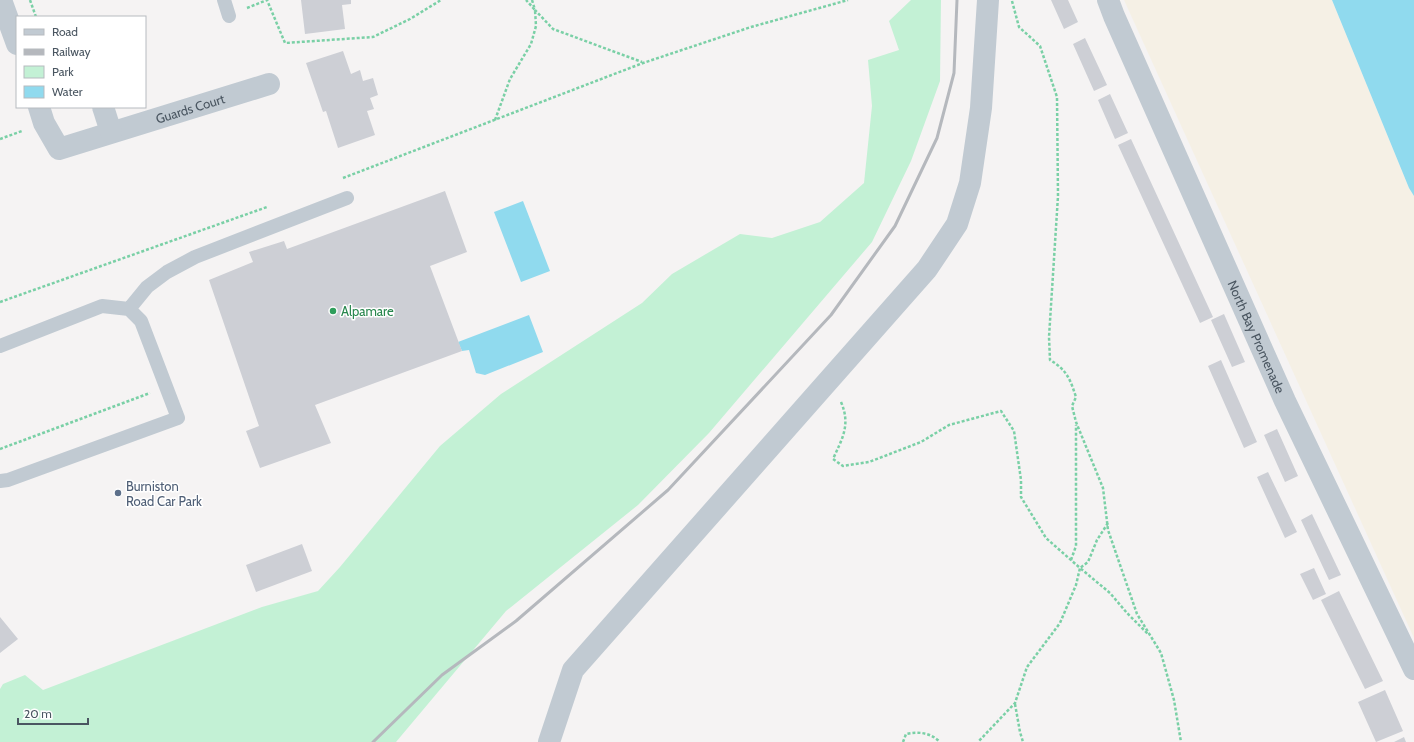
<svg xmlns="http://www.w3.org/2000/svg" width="1414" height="742" viewBox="0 0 1414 742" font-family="Cabin,sans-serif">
	<rect width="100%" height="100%" fill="#f5f3f3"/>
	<path fill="#c3f1d5" d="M911,0H941L940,81L911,161L872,242L709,433L638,505L506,611L396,742H0V689L3,684L25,675L43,690L262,607L318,591L340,567L440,446L501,394L642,303L672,274L740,234L772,238L820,222L864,183L872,106L868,60L899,50L889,21Z"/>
	<path fill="#f5f0e5" d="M1124,0H1332L1409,188L1414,196V638Z"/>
	<path fill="#90daee" d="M1332,0H1414V196L1409,188Z
		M523,201L550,271L521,282L494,212Z
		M529,315L543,352L485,375L476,373L469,350L462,351L458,342Z"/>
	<path fill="#cdcfd5" d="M301,0H351V4L342,5L345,29L305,34Z
		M1051,0H1068L1078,22L1064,29Z
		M1085,38L1107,85L1094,91L1073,44Z
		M343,51L351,74L360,70L363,81L373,78L378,95L370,98L374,109L367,111L375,135L338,148L326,111L323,112L306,63Z
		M1110,94L1128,133L1115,139L1098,100Z
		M1131,139L1213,317L1200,323L1118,145Z
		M445,191L467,252L430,266L462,351L315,405L331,443L260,468L246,431L259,426L209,280L253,262L249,252L284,241L287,249Z
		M1224,314L1245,362L1232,367L1211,320Z
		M1221,360L1257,442L1244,448L1208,366Z
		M1277,429L1298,476L1285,482L1264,435Z
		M1268,472L1297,532L1285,538L1257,477Z
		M1312,514L1341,575L1329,580L1301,520Z
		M302,544L312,571L256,592L246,565Z
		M1314,568L1326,594L1313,600L1300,574Z
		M1339,591L1383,681L1365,689L1321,600Z
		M0,617L18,639L0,653Z
		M1385,690L1403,731L1376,742L1358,702Z
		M1404,737L1406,742H1394Z"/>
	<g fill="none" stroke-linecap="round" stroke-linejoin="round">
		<path stroke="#7ad0a6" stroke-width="2.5" stroke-dasharray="3 2" stroke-linecap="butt" d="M30,0L36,17
			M532,0L535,10L553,29L642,62
			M1012,1L1019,27L1040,46L1057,97L1058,196L1049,337L1050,360C1067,370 1070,379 1076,397L1072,406L1076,422L1103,488L1108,530L1137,614L1161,653L1174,700L1181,742
			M247,8L267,0L285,43L373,37L410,19L441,0
			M495,120L510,79L531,44L536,26L535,10L526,0
			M0,139L22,131
			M343,178L643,63L751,27L848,0
			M0,302L267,207
			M841,402C851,425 842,439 833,459L843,466L869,462L921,442L949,425L1001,411L1014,431L1021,480V497L1046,538L1080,568L1076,585L1060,623L1027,667L1015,703L978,742
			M0,449L150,393
			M1108,523L1097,540L1088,562L1080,568L1110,593L1127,613L1148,634
			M1071,560L1076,546V425
			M1015,704L1020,732L1023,742
			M903,742L906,734C919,731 931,733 940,742"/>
		<path stroke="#c1cad2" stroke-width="14" d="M224,0L229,16
			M129,309L147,287L167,272L195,257L347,198
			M0,346L102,306L129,309L141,321L178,418L8,480L0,481"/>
		<g stroke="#c1cad2" stroke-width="22">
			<path d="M1,0L17,44"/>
			<path id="s1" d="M1108,0L1114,16L1285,401L1414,669"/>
			<path id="s2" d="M39,107L44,123L59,149L269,84"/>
			<path d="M103,107L111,132"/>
			<path d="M549,742L573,670L927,269L957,224L970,183L981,108L988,0"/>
		</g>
		<path stroke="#b5b8bd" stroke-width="3" d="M373,742L442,675L516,621L668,490L831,315L895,226L937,138L954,73L957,0"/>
	</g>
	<circle fill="#2e9e5b" stroke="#fff" stroke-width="1.5" cx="333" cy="311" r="4"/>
	<circle fill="#5c6f8a" stroke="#fff" stroke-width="1.5" cx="118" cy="493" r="4"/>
	<g text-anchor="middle" stroke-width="3" stroke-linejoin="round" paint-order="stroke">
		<g font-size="13" fill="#4a5661" stroke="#fff">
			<text dy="5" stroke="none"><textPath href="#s2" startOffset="184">Guards Court</textPath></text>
			<text dy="5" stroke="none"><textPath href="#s1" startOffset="368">North Bay Promenade</textPath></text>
		</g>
		<g font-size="13" fill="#27864d" stroke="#fff" text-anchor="start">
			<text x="341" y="316">Alpamare</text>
		</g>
		<g font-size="13" fill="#4e5e75" stroke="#fff" text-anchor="start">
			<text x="126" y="491">Burniston<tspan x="126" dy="15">Road Car Park</tspan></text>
		</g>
	</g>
	<rect x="16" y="16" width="130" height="92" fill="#ffffff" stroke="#b7bbc0"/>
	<rect x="24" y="29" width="20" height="6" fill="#c1cad2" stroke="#b7bbc0"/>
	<text x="52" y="36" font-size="12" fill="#4a5661">Road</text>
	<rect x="24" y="49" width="20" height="6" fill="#b5b8bd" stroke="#b7bbc0"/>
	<text x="52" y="56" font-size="12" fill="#4a5661">Railway</text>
	<rect x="24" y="66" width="20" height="12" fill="#c3f1d5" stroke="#b7bbc0"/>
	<text x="52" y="76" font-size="12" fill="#4a5661">Park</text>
	<rect x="24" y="86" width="20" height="12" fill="#90daee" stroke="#b7bbc0"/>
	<text x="52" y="96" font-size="12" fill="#4a5661">Water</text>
	<path d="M18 718v6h70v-6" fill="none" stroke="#4a5661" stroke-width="2"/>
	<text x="24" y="718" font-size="12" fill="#4a5661" stroke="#ffffff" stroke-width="3" paint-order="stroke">20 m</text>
</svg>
